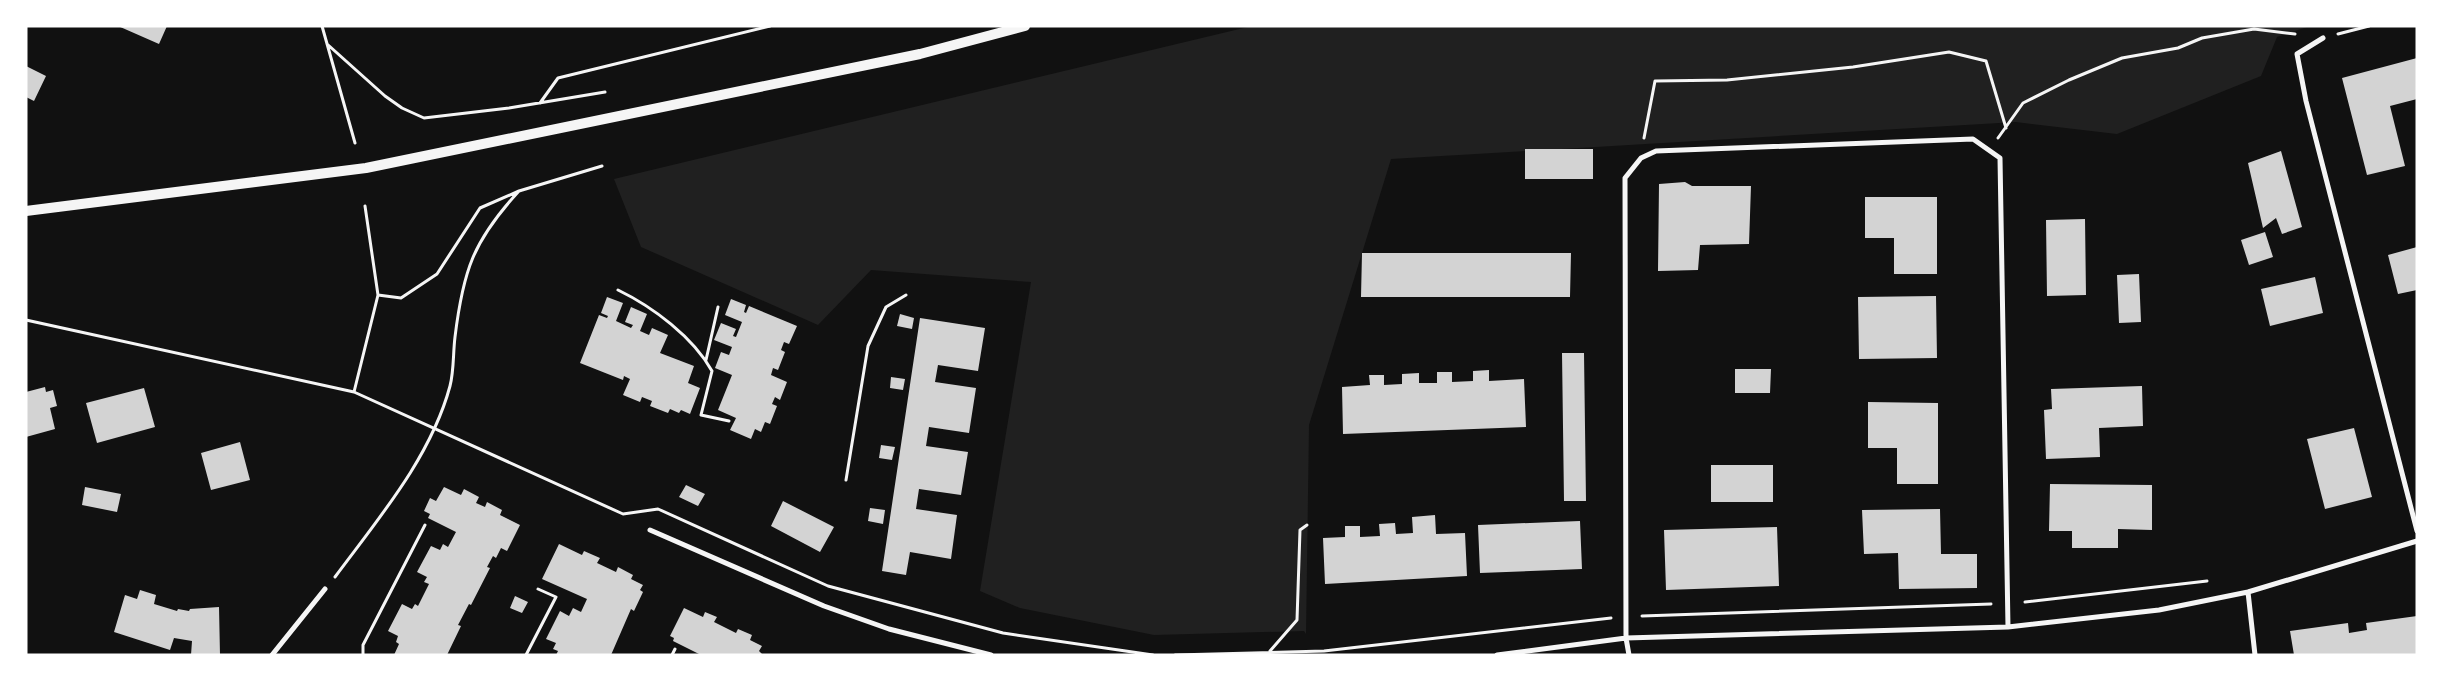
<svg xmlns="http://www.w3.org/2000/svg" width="2443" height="681" viewBox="0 0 2443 681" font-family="Inter,sans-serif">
	<rect width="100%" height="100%" fill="#111"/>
	<path fill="#202020" d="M1252,26H2310L2277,37L2261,76L2117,134L2016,122L1391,159L1309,425L1306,634L1304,631L1154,635L1020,608L980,591L1031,282L871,270L818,325L641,247L614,179Z"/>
	<path fill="#d3d3d3" d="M118,26H167L159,44Z
		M2417,58V99L2390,106L2405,166L2367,175L2342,78Z
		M26,66L46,76L34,101L26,97Z
		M1525,149H1593V179H1525Z
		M2281,151L2302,227L2282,234L2276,218L2263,228L2248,163Z
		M1685,182L1692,186H1751L1749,244L1700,245L1698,270L1658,271L1659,184Z
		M1865,197H1937V274H1894V238H1865Z
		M2085,219L2086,295L2047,296L2046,220Z
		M2265,232L2273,257L2249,265L2241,240Z
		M2417,247V290L2398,294L2388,255Z
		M1362,253H1571L1570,297H1361Z
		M2139,274L2141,322L2119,323L2117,275Z
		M2315,277L2323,313L2270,326L2261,289Z
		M1936,296L1937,358L1859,359L1858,297Z
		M607,297L623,303L616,321L631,328L633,325L625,322L631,307L647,314L640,331L649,335L652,328L668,335L660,353L694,366L688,383L700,388L690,414L681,410L679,413L670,409L668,413L650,406L652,401L642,397L640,402L623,395L630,379L624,376L623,380L580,363L599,315L607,318L608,316L601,313Z
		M731,299L746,305L744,312L746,313L749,306L797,326L789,344L784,342L781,350L785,352L778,370L773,368L771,375L787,382L780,400L775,397L772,404L777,406L770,424L765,422L761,432L755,429L751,439L730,430L736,418L718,410L732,375L715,368L721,352L729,355L732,347L714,340L721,323L736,329L733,336L736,337L742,322L725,315Z
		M900,314L914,318L912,329L897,326Z
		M920,318L985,328L978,371L938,365L935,382L976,388L969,433L929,427L926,446L968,452L961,495L919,489L916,509L957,515L951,559L910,552L906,575L882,571Z
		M1562,353H1584L1586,501H1564Z
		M1735,369H1771L1770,393H1735Z
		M1489,370V381L1524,379L1526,427L1343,434L1342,387L1370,385L1369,375H1384V385L1402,384V374L1419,373V383H1437V372H1452V382L1473,381V371Z
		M891,377L905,379L903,390L890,388Z
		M2142,386L2143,426L2099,428L2100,457L2046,459L2044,410L2052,409L2051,389Z
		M45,387L46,392L53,390L57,406L50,408L55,429L26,437V392Z
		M144,388L155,427L97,443L86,403Z
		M1868,402L1938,403V484H1897V448H1868Z
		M2354,428L2372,497L2325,509L2307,439Z
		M240,442L250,480L211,490L201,453Z
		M881,445L895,447L892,460L879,458Z
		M1711,465H1773V502H1711Z
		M2050,484L2152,485V530L2118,529V548H2072V531H2049Z
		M686,485L705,494L698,506L679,497Z
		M85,487L121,494L117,512L82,505Z
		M444,487L461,495L464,489L479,497L476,503L485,507L487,502L502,510L500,515L520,525L507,551L501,548L496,558L493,556L487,567L490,568L471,605L469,604L458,625L461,626L447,655H394L399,644L396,642L398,636L388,631L402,604L412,609L415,604L418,606L429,584L424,582L427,577L417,572L431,546L440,550L443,544L448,547L456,532L428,518L430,514L424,511L430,498L436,501Z
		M783,501L834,527L820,552L771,526Z
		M870,508L885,510L883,524L868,521Z
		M1940,509L1941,554H1977V588L1899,589L1898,553L1864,554L1862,510Z
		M1435,515L1436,534L1465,533L1467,576L1325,584L1323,538L1345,537V526H1360V537L1380,536L1379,524L1395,523L1396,534L1413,533L1412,517Z
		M1580,521L1582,569L1480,573L1478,525Z
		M1777,527L1779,586L1666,590L1664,530Z
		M559,544L582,555L584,551L600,558L597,563L616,572L618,567L633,575L631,579L643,585L640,590L643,592L634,611L631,609L611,655H556L558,651L553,649L556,643L546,639L560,611L569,616L573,608L581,612L587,599L542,579Z
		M140,590L156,595L154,604L177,611L178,609L189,611L190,609L219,607L220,655H191L192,641L174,638L170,650L114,632L125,595L137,599Z
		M515,596L528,602L522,613L510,608Z
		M684,608L703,617L705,612L717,617L714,622L736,633L738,629L752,635L750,640L762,646L759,651L763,655H701L673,641L674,638L670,636Z
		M2417,616V655H2294L2290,631L2348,623L2349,633L2367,630L2366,623Z"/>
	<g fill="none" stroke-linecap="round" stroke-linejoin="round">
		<path stroke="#f5f5f5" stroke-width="3" d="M322,26L355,143
			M2338,34L2369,26
			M327,44L385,96L402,108L424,118L509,108L605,92
			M540,103L558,78L770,26
			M1644,138L1655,81L1727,80L1853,67L1949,52L1986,61L2006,128
			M1998,138L2023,103L2069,80L2122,58L2178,48L2202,38L2254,29L2295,34
			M618,290C653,307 693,337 712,371L701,415L729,421
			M378,295L401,298L437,274L480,208L519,191L602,166
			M26,320L354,392L623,514L658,509L828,586L1003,633L1153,655
			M706,360L718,307
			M354,392L378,295L365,206
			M846,480L868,346L886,307L906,295
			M335,577C378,519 431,457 450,386C454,371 453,353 455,337C463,271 473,241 519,191
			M2025,602L2207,581
			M1642,616L1991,604
			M1270,651L1297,620L1300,530L1307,525
			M363,655V645L425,525
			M526,655L556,597L538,589
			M672,655L675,649
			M1175,655L1324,651L1611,618"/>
		<path stroke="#f5f5f5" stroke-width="5" d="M2323,38L2297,54L2306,101L2417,531
			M650,530L824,606L889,629L991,655
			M2248,592L2255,655
			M272,655L325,589
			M1497,655L1626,638L2008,627L2159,610L2248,592L2417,541
			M1629,655L1626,638L1625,178L1641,158L1656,151L1973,139L2000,158L2008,627"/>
		<path stroke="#f5f5f5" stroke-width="10" d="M26,211L366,168L920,54L1025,26"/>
	</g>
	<rect width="2443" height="681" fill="none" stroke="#ffffff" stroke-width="55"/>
</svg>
